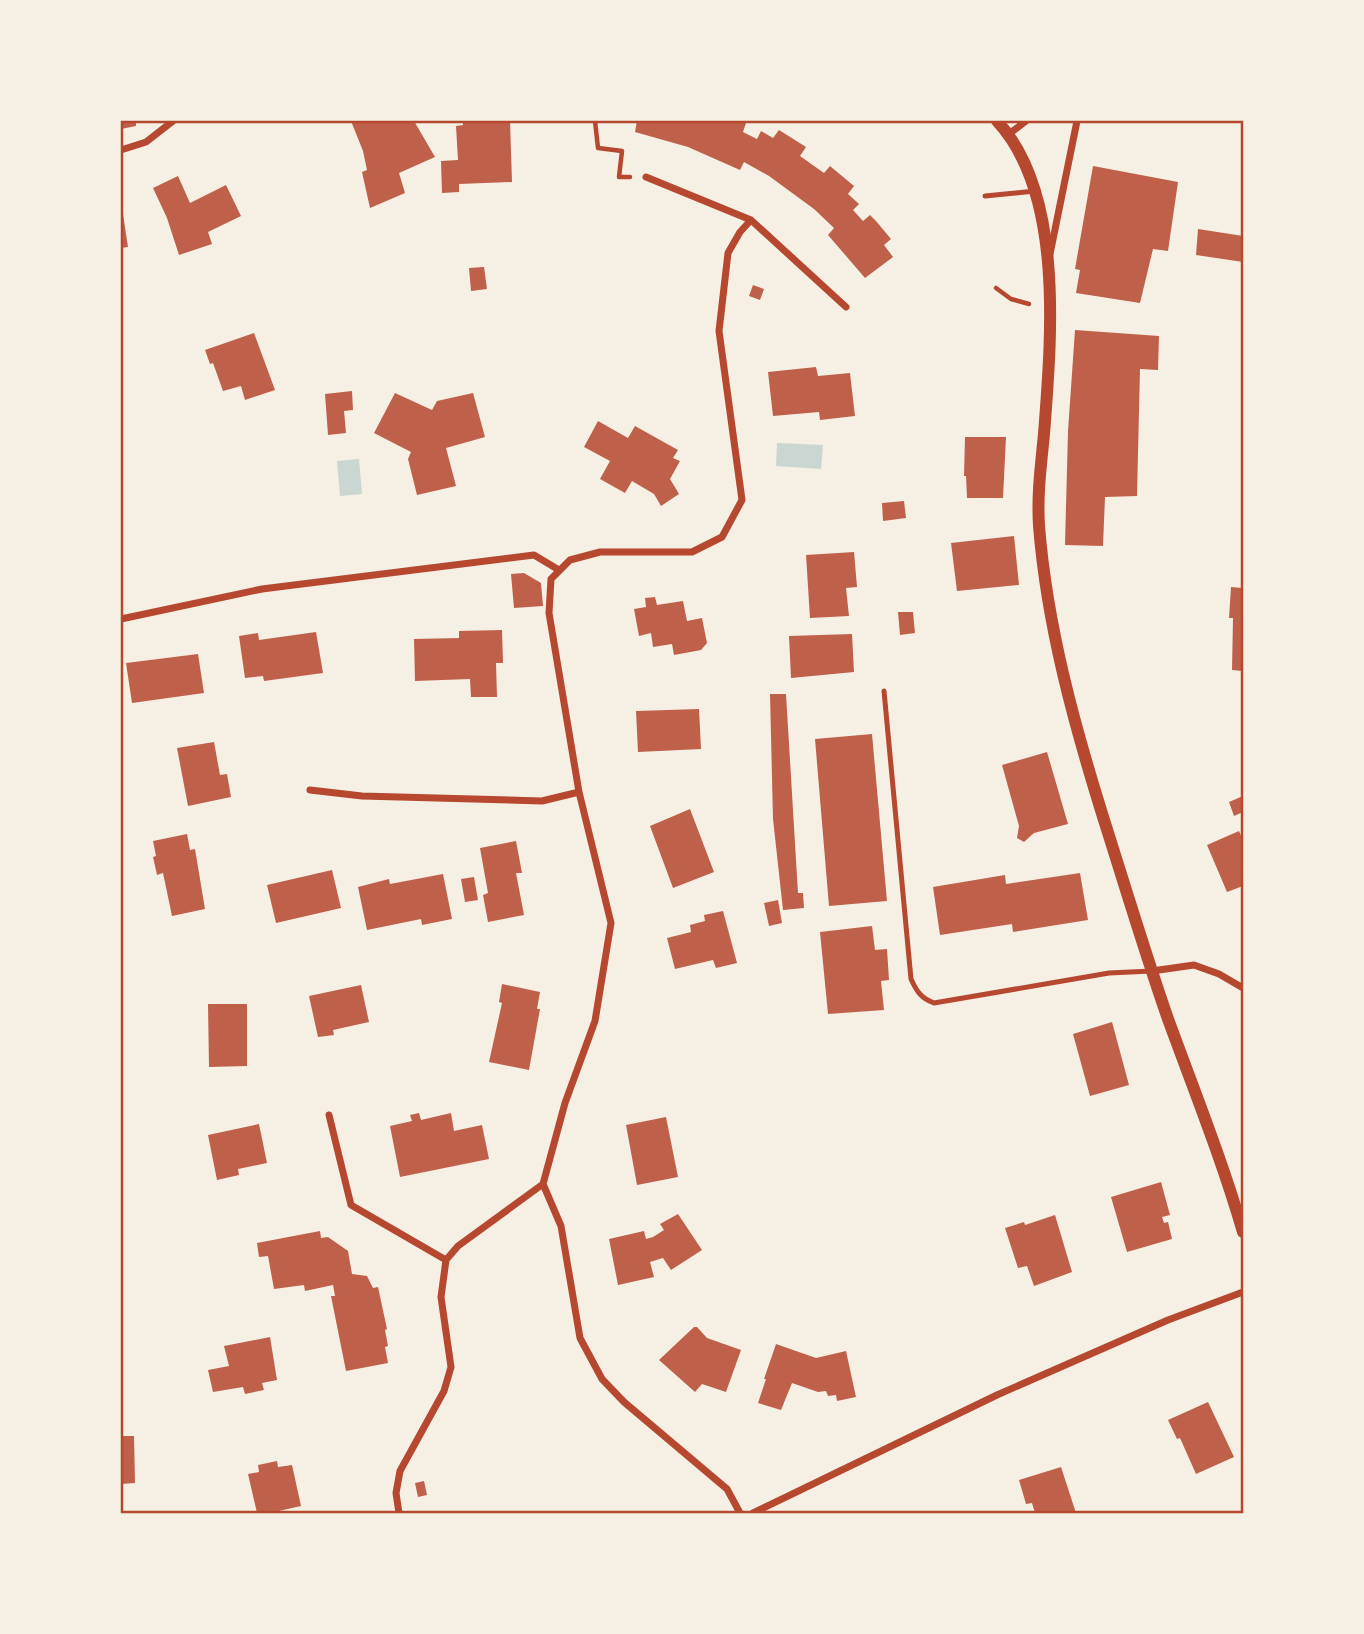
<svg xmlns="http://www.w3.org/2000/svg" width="1364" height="1634" viewBox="0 0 1364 1634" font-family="Lato,sans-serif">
	<rect width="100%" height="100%" fill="#f6efe4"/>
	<path fill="#c9d6d2" d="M777,443L823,445L821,469L776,466Z
		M359,459L362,494L340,496L337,461Z"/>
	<path fill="#bf614a" d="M121,121H136V126L121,129Z
		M351,121H414L435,157L399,173L405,193L370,208L362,172L367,170L363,151Z
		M463,121H510L512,182L459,184V192L442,193L441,161L458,160L456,126L463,125Z
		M637,121H741L746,123L743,132L757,139L761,131L773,138L779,130L806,147L800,156L824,173L830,166L854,186L848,194L859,204L853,210L863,221L870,215L876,221L891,239L884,245L893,257L865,278L828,235L834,228L814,209L769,176L744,162L740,170L688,147L635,132Z
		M1093,166L1178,182L1168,251L1153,249L1140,303L1076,293L1080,270L1075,269Z
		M178,176L190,203L226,185L241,216L208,232L212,244L179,255L167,218L153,188Z
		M121,201L128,247L121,248Z
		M1198,229L1243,236V262L1196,255Z
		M484,267L487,289L471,291L469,268Z
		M753,285L764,289L760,300L749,296Z
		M1075,330L1159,336L1158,370L1140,369L1137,496L1105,497L1103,546L1065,545L1068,431Z
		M254,333L275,390L245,400L241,386L223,391L213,363L210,364L205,350Z
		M816,367L818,376L850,373L855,416L820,420L819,412L773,416L768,372Z
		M352,391L353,410L344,411L346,433L328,435L325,394Z
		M395,393L432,410L437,401L473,393L485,437L446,448L456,486L417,495L408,459L411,452L374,433Z
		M598,421L628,438L635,426L678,450L673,458L680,461L670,479L679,494L661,506L654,494L632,481L625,493L600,479L610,461L584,447Z
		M965,437H1006L1003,498H967L966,476H964Z
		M904,501L906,518L883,521L882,503Z
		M1014,536L1019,585L957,591L951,543Z
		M854,552L857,587L846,588L849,616L810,618L806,555Z
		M524,573L541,583L543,606L514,608L511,574Z
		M1231,587L1243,588V671L1232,670L1233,618H1229Z
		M655,597L657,605L683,601L687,621L702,618L707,643L701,650L674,655L672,644L653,647L651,633L639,636L634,609L646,607L645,598Z
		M898,612H913L915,633L900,635Z
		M502,630L503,663H496L497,697H471L470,679L415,681L414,639L459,638V631Z
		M316,632L323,673L264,681L263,676L245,678L239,636L258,633L259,640Z
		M852,634L854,672L791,678L789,636Z
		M198,654L204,693L132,703L126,663Z
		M770,694H786L798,893H803L804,908L783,910L773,819Z
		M699,709L701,749L638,752L636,711Z
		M872,734L887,901L829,906L815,739Z
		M214,742L220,775L227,774L231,797L188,806L177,748Z
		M1047,752L1068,824L1034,833L1024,842L1017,838L1019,826L1002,765Z
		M1243,796V812L1234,816L1229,802Z
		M690,809L714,872L673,888L650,826Z
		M1239,831L1243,840V886L1227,892L1207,845Z
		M187,834L190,850L195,849L205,909L172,916L163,873L157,875L153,857L156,856L153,841Z
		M516,841L522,873H516L524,915L488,922L483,895L488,893L480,848Z
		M332,870L341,908L276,923L267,885Z
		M1080,873L1088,920L1013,932L1012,924L940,935L933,887L1005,875L1006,884Z
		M443,874L452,919L422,925L421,919L367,930L358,887L389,879L390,884Z
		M474,877L478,900L465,902L461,879Z
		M778,900L782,923L769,926L764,903Z
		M723,911L737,963L716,968L713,960L675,969L667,938L691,932L690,925L705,921L704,915Z
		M872,926L875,950L887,949L889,980L881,981L884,1010L828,1014L820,932Z
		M502,984L540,992L537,1009H540L529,1070L489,1062L502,1003L499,1002Z
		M361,985L369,1022L333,1030L334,1035L318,1037L309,996Z
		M208,1004H247V1066L209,1067Z
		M1112,1022L1129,1085L1090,1096L1073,1034Z
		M419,1113L421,1120L451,1113L454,1131L482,1125L489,1159L400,1177L390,1126L412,1121L410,1115Z
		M666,1117L678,1177L637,1185L626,1125Z
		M259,1124L267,1163L238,1169L239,1175L217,1180L208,1135Z
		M1161,1182L1170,1215L1162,1217L1164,1223L1168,1222L1172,1239L1127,1252L1111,1197Z
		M678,1214L702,1250L671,1270L663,1258L650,1262L654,1277L618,1285L609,1239L644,1231L646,1239L653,1237L664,1230L660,1224Z
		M1055,1215L1072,1272L1034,1286L1027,1266L1018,1268L1005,1228L1024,1222L1025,1225Z
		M320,1231L321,1238L328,1237L348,1251L352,1274L367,1276L373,1288L378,1287L387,1329L385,1330L388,1346L385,1347L388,1363L346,1371L331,1296H335L333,1285L305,1291L304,1285L274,1289L268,1256L259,1257L257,1243Z
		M694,1327H697L707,1338L741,1350L726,1392L702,1384L695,1392L659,1360Z
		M270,1337L277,1380L262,1383L264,1390L245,1394L243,1387L213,1392L208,1370L229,1366L224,1346Z
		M776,1344L816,1358L846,1351L856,1397L837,1401L836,1395L828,1396L826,1391L818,1392L792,1383L781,1410L758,1403L766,1379H764Z
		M1208,1402L1234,1457L1196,1474L1180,1438L1177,1439L1168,1420Z
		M121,1436H134L135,1483L121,1484Z
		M277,1461L278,1467L292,1465L301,1506L270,1513H257L248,1474L259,1472L258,1465Z
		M1061,1467L1076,1513H1035L1032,1503L1026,1504L1019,1480Z
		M424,1481L427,1495L418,1497L415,1483Z"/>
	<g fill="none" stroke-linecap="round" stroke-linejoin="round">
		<path stroke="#b5482f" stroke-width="4.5" d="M595,121L598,148L622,151L619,177H630
			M996,288L1011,299L1029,304"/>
		<path stroke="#b5482f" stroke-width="5" d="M985,196L1035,191
			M884,691L911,979C917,992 921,998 934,1003L1109,973L1152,971"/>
		<path stroke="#b5482f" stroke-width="7" d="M1009,134L1026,121
			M121,150L146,142L173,121
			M646,177L751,220L846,307
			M1050,254L1077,121
			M121,619L262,589L534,555L559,570
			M310,790L362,796L542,801L579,792
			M1152,971L1194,965L1219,974L1243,988
			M329,1115L351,1205L446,1260
			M399,1513L396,1493L400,1471L444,1391L451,1367L441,1297L446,1260L458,1246L543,1184
			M740,1513L727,1489L624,1402L602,1379L580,1338L561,1226L543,1184L565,1103L595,1021L611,923L579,792L549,613L551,579L570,560L600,552H692L722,537L742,500L719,331L728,253L740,232L751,220
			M753,1513L997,1395L1168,1320L1243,1292"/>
		<path stroke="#b5482f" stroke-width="12" d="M997,121C1065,194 1051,341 1044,434C1041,465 1037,494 1039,526C1047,626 1074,724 1104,820C1125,886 1145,953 1168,1019C1194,1090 1222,1160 1243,1232"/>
	</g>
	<rect width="1364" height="1634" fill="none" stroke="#f6efe4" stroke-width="245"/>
	<rect x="122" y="122" width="1120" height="1390" fill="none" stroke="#b5482f" stroke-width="2.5"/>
</svg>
